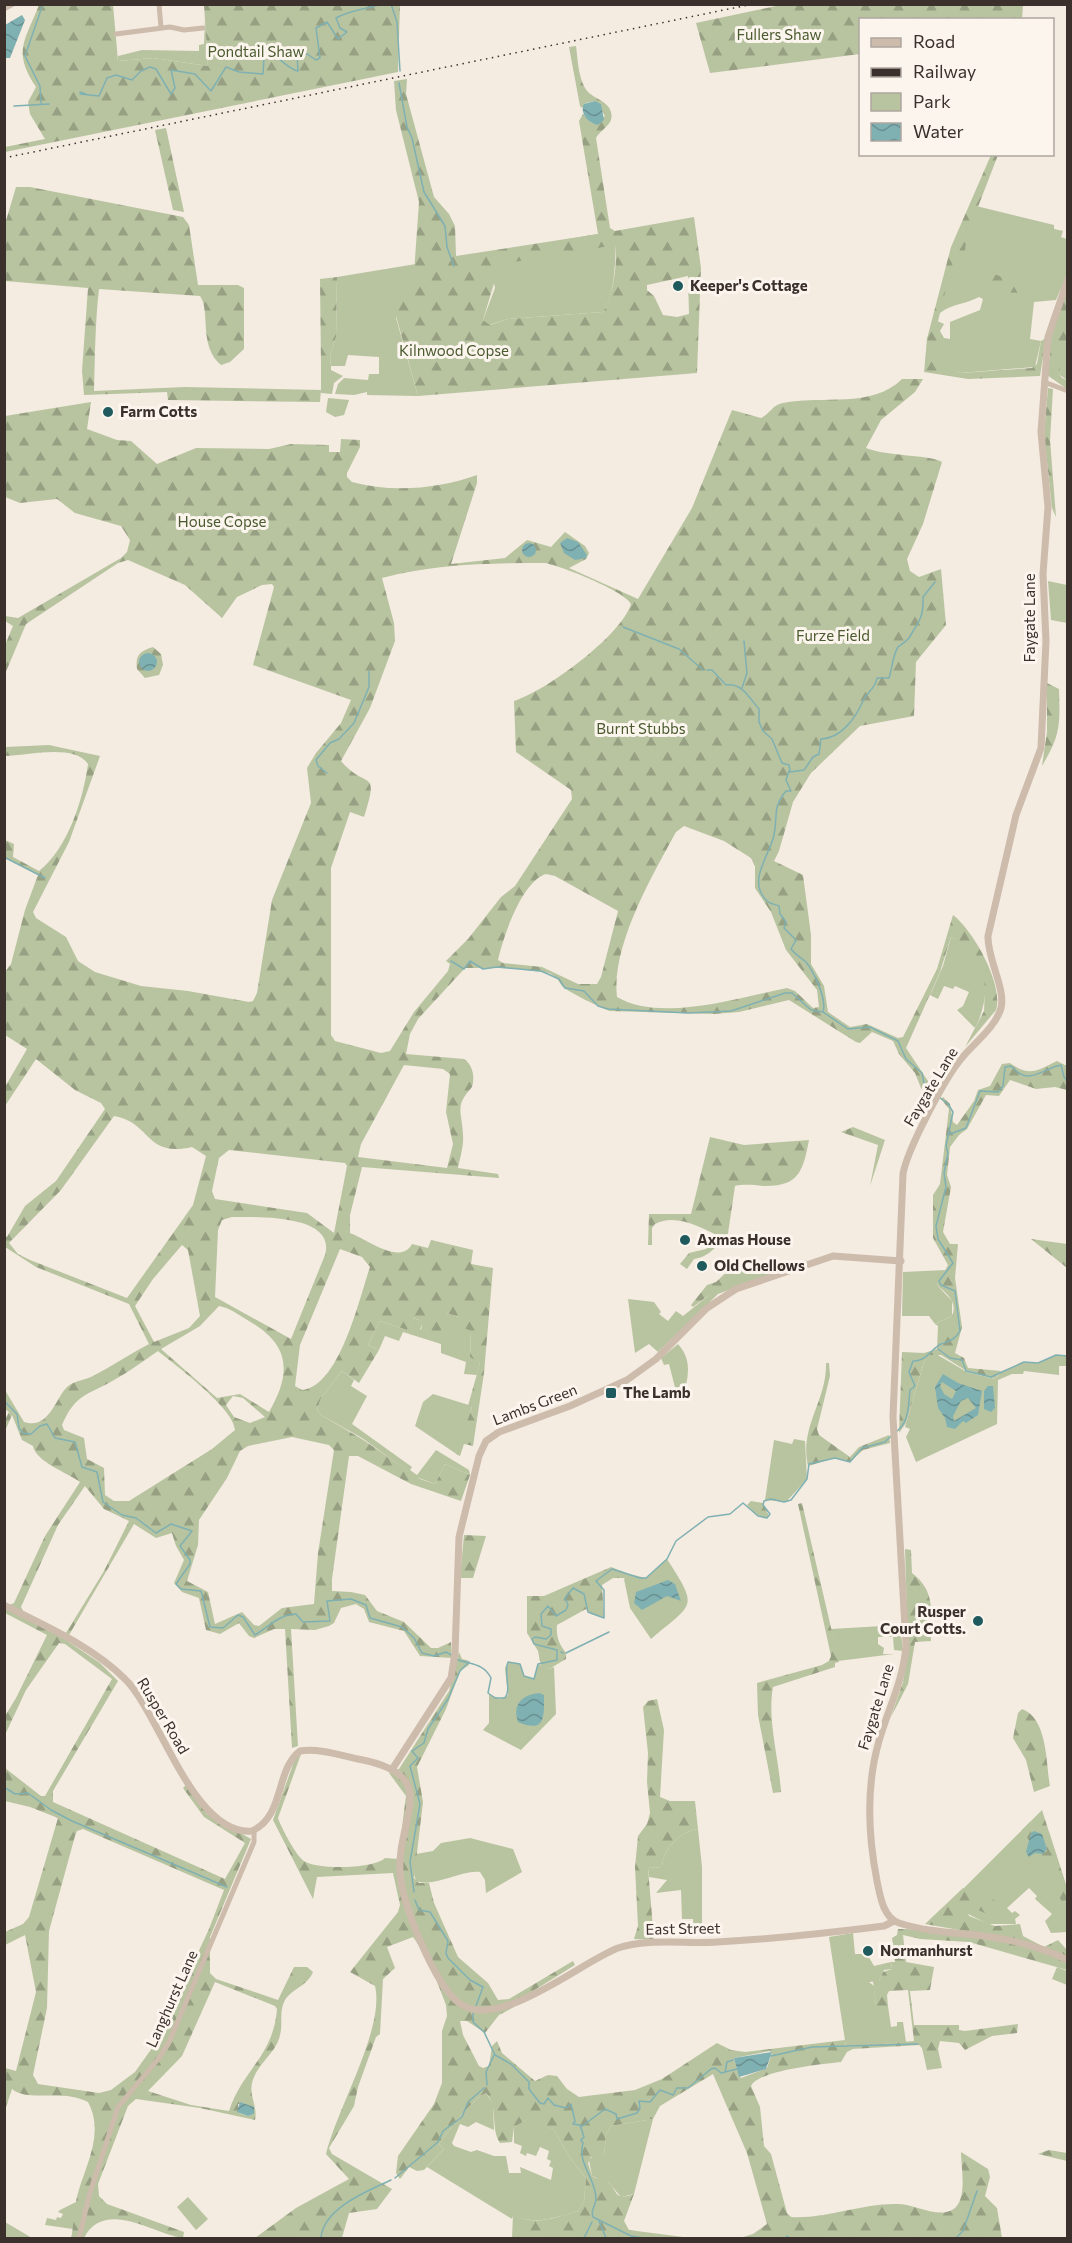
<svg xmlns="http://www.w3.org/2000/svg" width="1072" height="2243" viewBox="0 0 1072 2243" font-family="Commissioner,sans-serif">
	<defs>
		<pattern id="forest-firs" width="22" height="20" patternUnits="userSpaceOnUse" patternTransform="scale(1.5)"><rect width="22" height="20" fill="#b8c4a0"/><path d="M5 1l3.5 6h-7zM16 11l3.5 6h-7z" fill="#97a083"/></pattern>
		<pattern id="water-waves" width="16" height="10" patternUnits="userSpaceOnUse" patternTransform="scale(1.5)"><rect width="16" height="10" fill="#7fb0b2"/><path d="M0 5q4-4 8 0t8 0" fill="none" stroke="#699091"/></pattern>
	</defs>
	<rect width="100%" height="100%" fill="#f4ebe1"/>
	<path fill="#b8c4a0" d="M205,19L208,66L153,58L118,61V56L142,50L199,51V45L204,44Z
		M972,205L1054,225V229L1063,231L1061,237L1067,239V275L1056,300L1034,302L1030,339L1041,341L1035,367L960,373L935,363H925L927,338L935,320L944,324L940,331L944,338L950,339V322L980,310L983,299L979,297C964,305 953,303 940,313L937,311L946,271Z
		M615,231C616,253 616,294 603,312L508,319L489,325L483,320L495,288L487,253Z
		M416,264L413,278L396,318L418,396L367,395V392L354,395L335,394L338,384L344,378L368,380L369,374H379V357L348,355L345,366H331V370L343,376L334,383L332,394L321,393V365H331L330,355L336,337L337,277Z
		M1062,344H1067V380L1057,373Z
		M328,398L349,400L344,415L335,417L326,412Z
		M1048,581L1067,585V623L1051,620Z
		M951,937C957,940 967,943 972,948C992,967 987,1006 975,1028L957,1010L963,1006L969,992L955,986L953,989L944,986L938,999L930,995L943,966Z
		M808,1260L718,1294L658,1352L649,1344L635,1353L628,1299L654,1302L661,1312L659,1314L668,1321L676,1311L683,1316L737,1273L733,1266L737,1263L740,1269L750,1272Z
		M946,1270L937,1285L952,1301V1316L935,1324L929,1316H902L903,1272Z
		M446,1313L459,1317L471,1331L470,1356L480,1363L477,1375L464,1374L466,1362L441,1353V1344L403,1332L399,1341L385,1336L379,1350L368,1345L380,1321L407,1330L412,1318L423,1321L420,1330Z
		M678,1344C693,1361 688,1377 683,1398L678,1399L669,1364L664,1365L661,1358Z
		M936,1354L967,1372L995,1379L1002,1371L1024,1362L1038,1363L1056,1355L1067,1356V1366H1059V1375L1024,1371L1023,1374H1012L998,1380L997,1424L916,1462L906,1437L910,1429L905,1427L924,1362L928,1355Z
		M342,1371L354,1380L351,1386L367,1396L352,1424L412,1467L410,1470L417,1475L436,1450L469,1470L470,1475L445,1464L435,1484L416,1477L362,1438L321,1415L317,1410L321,1398Z
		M433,1394L472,1406L458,1455L415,1426L423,1402Z
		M794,1439L805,1441L807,1479L786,1502L765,1500L774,1440L792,1444Z
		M667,1559C699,1609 694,1602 651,1639L630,1608L624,1579L629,1574L646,1578Z
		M900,1625L903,1651L894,1650L893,1637H878V1644L884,1648L883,1654H894L838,1661L831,1629Z
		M508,1662L520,1664L524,1676L534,1679L538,1664L549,1669L554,1667L556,1714L521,1750L483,1730L489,1723V1694L500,1699L508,1695L505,1668Z
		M1030,1822L1049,1832L1067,1888V1932L1051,1933L1045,1921L1052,1914L1035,1899L1037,1896L1029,1888L1007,1908L1012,1913L1015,1911L1020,1915L1015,1919L1016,1924H988L948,1904Z
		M698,1829L702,1867V1929H694L693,1919H682L681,1890L656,1893L667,1880L649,1877L648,1868L662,1867C663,1849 680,1831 698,1829Z
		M470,1838L513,1849L522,1872L486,1893L485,1880L480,1872C459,1870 436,1888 416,1881L414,1874L416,1854L433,1851L441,1843Z
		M853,1933L855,1954H867L874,1966L891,1962L892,1969L884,1970L879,1981L869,1982L874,1986L876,2006H888L891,2027L897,2026V2022H903L906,2042L846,2047L829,1937Z
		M1057,1967L1067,1971V1985L1052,1979Z
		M486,2093L493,2104L494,2130L476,2122L468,2127L460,2124L452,2143L454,2146L471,2152L477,2150L494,2156H506L509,2173H521L520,2167L551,2180L553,2168L549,2166L551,2161L547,2159L549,2151L540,2147L536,2156L527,2153L526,2156L520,2153L522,2146L514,2143V2127L529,2118L554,2130L570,2158L586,2178L584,2201L578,2211C553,2218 539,2225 513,2216L512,2219L427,2167L444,2149L439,2144C449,2130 472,2099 486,2093Z
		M653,2119L634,2194L621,2197L609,2183L592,2176L589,2160L593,2156H604L606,2135L611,2126Z
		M188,2197L208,2219L196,2230L177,2207Z
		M76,2202L73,2229L45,2225L47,2218L56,2220L57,2217L61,2218L63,2214L58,2212L60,2210Z
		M5,2222L32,2238H5Z"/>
	<path fill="url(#forest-firs)" fill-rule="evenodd" d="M39,5H113L118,61L153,58L208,66L204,5H400L398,72L5,152V147L45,139L30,114L28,102L36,87C12,51 25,41 39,5Z
		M781,5V4L1023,5L1022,19L860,20V54L710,73L696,23Z
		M576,46C578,60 578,80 588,92C596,100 615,103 611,120C609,126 599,132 596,138L610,228L615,231L694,217L701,268L697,373L418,396L396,316L414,273L419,202L396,110L394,81L407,79L406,94L434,197L449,214L455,226L456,256L598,234L579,121L583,114L592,123L605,116L595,101L586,103L582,108L580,106L569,47ZM615,245C618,262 613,297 603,312L508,319L490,325L483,320L498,270L502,264ZM688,276L689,314L677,317L663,315L654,296L647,290V285Z
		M166,128L184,212L173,210L155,130Z
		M991,155H998L966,238L965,253L952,265L936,329L941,335L939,343L934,346L932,360L960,373L1032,368L1037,364L1041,341L1046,338L1040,376L968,379L924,372L928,335L951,247Z
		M16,187H30L183,217L189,225L198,285H238L244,288V349L230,362L221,365C198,346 211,311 200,296L99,289C95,324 95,358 94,391L185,387L321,390L320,402L168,400L167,392L84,395L82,371L88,288L5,281V224Z
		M990,272L1025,287L1030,293L990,292L987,286Z
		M337,277L336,337L330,355L331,366L321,365L320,279Z
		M1067,286V347L1062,349L1059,374L1062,378L1067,380V389L1047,375L1048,348Z
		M902,379H923L915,392L881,420L866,448C888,457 928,454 942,462L923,524L907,559L910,571L919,577L941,569L946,625L916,662L914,716L860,726L811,773L793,802L779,851L774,861L803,875L811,935V964L824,986L828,1012L850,1027L867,1024L898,1038L903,1037L937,969L953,915C973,930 1004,985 996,1010L965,1047L984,1011L985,988L983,971L973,949L951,937L940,972L906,1048L928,1081L940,1091L934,1102L921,1088L915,1073L899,1054L893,1041L872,1032L860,1043L856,1042L789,1000L739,1012L714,1014L610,1011C603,1009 566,991 562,986C558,980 557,977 549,973L509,968H465L418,1019L410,1034L406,1054L464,1059C473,1065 475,1077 472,1087C454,1107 462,1110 463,1135C464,1146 460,1158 458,1168L498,1174L499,1178L362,1167L350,1215V1233C367,1239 400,1266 412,1244L428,1248L431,1240L473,1250L471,1264L493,1268L484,1373L473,1446L464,1444L460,1456L456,1454L472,1407L468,1406L480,1363L470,1357L471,1331L460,1326L459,1317L446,1313L438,1340L421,1333L422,1321L413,1318L407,1330L380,1321L368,1345L379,1350L359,1383L342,1371L321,1398L317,1410L321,1415L362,1439L420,1479L435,1484L445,1464L470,1475L461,1501L411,1484L358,1456H349L332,1579V1591L351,1592L365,1595L377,1611L404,1622L431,1648H438L451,1642L452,1658L420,1656L404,1631L369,1622L364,1609L356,1604L341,1608L334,1623L329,1626L315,1630L291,1629L298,1746L292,1748L285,1629H274L254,1638L249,1636L239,1623L220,1634L206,1630L199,1598L182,1592L174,1583L184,1560L176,1546L172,1533L156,1538L134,1524L69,1635L66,1633L104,1571L129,1521L104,1509L85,1486L58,1525L21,1607L23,1611L100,1663L118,1681L53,1791V1802L225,1879L245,1843L204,1817L183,1788L186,1785L207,1814L251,1839L210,1937V1973L216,1979L278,2000L294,1967H307L313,1972C307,1987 290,1989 284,2002C279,2013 283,2024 280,2035C277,2052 256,2065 252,2083C249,2096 258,2107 255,2120L200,2108L136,2099L128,2106L98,2184L99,2196L107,2204L184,2232L183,2238C153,2234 105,2198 84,2238H71C74,2226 73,2213 76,2201C83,2168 106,2136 88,2102C62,2088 29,2103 12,2089L5,2110V2068L16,2071L36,1992L25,1935L5,1945V1932L23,1924L29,1917L58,1818L30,1807L5,1801V1768L41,1796H45L112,1679L65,1644L59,1643L26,1690L5,1735V1716L16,1698L47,1635L5,1613V1607L14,1603L45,1536L80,1482C68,1473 36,1462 33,1446L22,1440L12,1415L5,1431V1420L9,1412L5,1409V1390L24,1422C49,1430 55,1399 67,1387C75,1380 84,1381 93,1376C112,1366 130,1354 149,1344L129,1304L36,1267L5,1247V1236L7,1237L25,1206L56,1181L105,1109L101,1103L75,1090L36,1059L5,1106V1087L27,1049L5,1035V972L11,964L25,910L38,875L5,858V840L14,844L13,857L39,871C68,848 83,800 88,764C74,743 26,756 5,756V747L49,745L100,756L69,842L33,912L36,918L66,937L78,961L95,972L141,986L188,991L249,1002L253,1001L257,993L272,900L311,803L307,768L316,753L341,723L351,700L253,665L274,587L272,584L262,585L237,597L222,618L185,585L128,560L118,563L26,624L5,674V645L13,626L5,621V616L18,618L121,558L127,552L130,540L121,526L75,513L57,499L20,503L5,497V416L91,402L87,429L117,440L131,441L157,464L196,448L269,449L291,444L329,445V452H340L341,439L360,440V447L347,473V477L352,482C392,493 438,489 477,475V483L451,564L505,558L527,540L551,547L565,532L585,546L589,553L586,559L569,568L638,599L692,508L732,410L761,418C770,414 772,405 783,403C821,395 872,409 902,379ZM545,563C561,566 625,591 631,604C621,636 546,691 514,701L516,752L571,790L572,799L515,886L501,897L468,939L446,961L450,964L448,971L414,1012L390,1051L381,1053L335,1041L331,1035V868L350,812L364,817C380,766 366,791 341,761L370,708L395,641L394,623L382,578C433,564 492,563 545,563ZM684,826L724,841L751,858L755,866V888L771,912L786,950L817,990L819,1007L813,1008L795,991L787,988C740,997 661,1023 617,997C611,946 652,876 676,832ZM546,874L555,876L618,911L601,977L597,984H578L542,967L503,963L498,960C503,937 522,881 546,874ZM404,1065L443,1069L450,1074L446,1112L453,1144L447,1168L358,1157L361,1144ZM114,1116C151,1122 145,1158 192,1147L206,1156L193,1205L127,1298L30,1260L18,1254L9,1243L61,1190ZM229,1150L345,1163L347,1166L334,1233L307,1213L215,1199L212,1191L219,1158ZM232,1217C256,1217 337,1214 325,1255L291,1339L215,1297L218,1230L222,1220ZM182,1245L188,1250L200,1316L189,1328L154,1342L135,1306L153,1279ZM340,1249L362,1257L370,1267C359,1299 340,1386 302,1390L295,1386L300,1345ZM219,1306C230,1308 239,1315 249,1321C290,1345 292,1372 269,1412L240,1394L217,1398L161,1349L200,1326ZM158,1351C175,1365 234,1408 235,1430L212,1449L129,1501H114L105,1495L104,1468L87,1459L84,1438L64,1430L62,1425C76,1393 87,1396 114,1380C129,1372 143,1361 158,1351ZM233,1396L243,1398L265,1417L250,1423L234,1417L226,1405ZM292,1437L329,1445L334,1450L318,1553L314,1604L282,1608L259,1626L254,1625L242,1612L215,1624L208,1592L187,1581L198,1545L199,1520L227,1478L240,1451L248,1446ZM83,1829L224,1890L209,1929L157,2041L135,2072L111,2090L99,2093L38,2084L33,2075L47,2008L49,1931L75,1836L77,1831ZM215,1982L275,2006L277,2009C273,2057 243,2069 229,2111L191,2105L148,2091L182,2056ZM238,2104L249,2105L254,2114L248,2116L239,2113Z
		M1048,388L1053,389L1050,440L1056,517L1052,508L1044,434Z
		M153,647L161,654L163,665L159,675L145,678L137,669C135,655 140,651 153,647Z
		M1047,683L1059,689C1060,724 1061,735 1042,766L1047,732Z
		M1057,1061L1067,1066V1090L1055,1087L1036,1089L1010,1080L999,1096L986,1095L967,1129L959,1135L950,1147L947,1175L951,1187L943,1232L950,1244H958L955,1278L962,1327L955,1353L964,1358L968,1368L1001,1371L995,1379L965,1370L941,1355H929L924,1362L906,1423L899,1433L902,1352L924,1353L937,1349L938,1326L935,1324L952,1316C958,1302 947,1294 937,1285L948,1265L933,1238V1195L940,1184L949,1109L941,1099L943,1097L950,1104L953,1122L957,1125L974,1101L978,1090L990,1086L1002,1064L1010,1063C1029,1077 1037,1071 1057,1061Z
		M853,1127L885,1140L870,1186L878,1145L841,1132Z
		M710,1137L744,1145L809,1140C803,1171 799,1187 763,1186C754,1185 743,1184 735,1186L727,1240C714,1244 713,1256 694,1259L687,1269L680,1264L689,1253L706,1249L719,1236C700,1227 675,1213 655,1224L652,1228V1245H648L649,1214H691Z
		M1031,1239L1067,1244V1268Z
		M733,1266L737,1273C725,1287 708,1295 693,1307L691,1305L707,1285L716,1282Z
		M826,1363H829L830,1376L817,1429L819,1435L850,1457L859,1447L889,1435L890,1443L863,1450L850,1462L835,1458L808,1466C799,1427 827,1401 826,1363Z
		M751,1501L763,1503L769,1516L764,1518L755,1514L747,1505Z
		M802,1503L839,1662L835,1663V1667L773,1687C767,1720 779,1758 781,1792L773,1793L758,1715L757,1683L822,1665L829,1661L831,1656L798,1504Z
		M464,1535L486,1536L473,1578H460Z
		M905,1549L911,1550L912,1573C937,1593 930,1611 931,1641L915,1642L908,1684L891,1717L903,1682L908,1650Z
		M611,1567L629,1574L626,1578H613L602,1585L604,1618L591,1614L586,1609L557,1625C556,1637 559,1644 566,1653V1659L549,1669L541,1666L538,1651L527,1633V1596H544Z
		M459,1652L462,1659L469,1661V1665L460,1671L446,1709L417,1767L423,1802L414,1878L419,1883H429L434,1903L458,1957L488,1983L498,2000L509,1999L573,1961L575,1965L512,2004L514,2007L499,2015L485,2033L467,2021H460L463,2035L479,2066L483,2068L489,2066L492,2046L497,2041L502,2053L535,2081L548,2075L557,2076L567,2089L579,2097L635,2090L662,2079L717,2043L731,2050L745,2052L845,2040L846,2047L914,2041L908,1990L889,1991L887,1995L888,2006H876L873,1981H879L883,1972L892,1969L891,1962H895L892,1938L897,1935L898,1929C943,1929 1028,1941 1067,1963V1970L969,1942L920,1939L903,1935L906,1962L934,1967L930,1990L910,1991L914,2025H959V2030L965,2031L1018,2024L1017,2033L992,2036L965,2050L959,2043L940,2041L938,2049L942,2068L927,2070L922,2048L919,2045L853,2049L847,2052L841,2062C823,2064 759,2070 751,2086L760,2107L764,2146L771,2154L787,2213L791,2217C827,2219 862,2203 898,2204C915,2204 942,2221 956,2207C967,2195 961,2166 961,2152L988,2169L990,2177L985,2196L997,2208L1002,2238H740L753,2234L767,2224L747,2153L713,2074L660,2106L653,2119L611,2126L606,2135L604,2156L591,2157L588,2163L592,2176C596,2179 602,2178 606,2181C619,2189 612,2202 634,2194L624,2221L629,2230L691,2238H512L513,2215C538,2226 552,2218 578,2211L584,2201L586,2178L570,2158L554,2130L528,2119L514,2127L512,2142L500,2143C490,2128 499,2107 486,2093C472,2099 449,2130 439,2144L444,2149L424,2170L417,2171L409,2167L400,2179L396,2173L398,2156L434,2104L442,2083V2031L447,2016L446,2005L428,1958L413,1937L387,1947L395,1968L383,1979L380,2034L376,2037L358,2087L354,2106L329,2148L332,2154L392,2189L377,2209L349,2213L342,2238H255L296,2208L349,2179L326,2154C337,2108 385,2029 375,1986L350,1972L398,1912L400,1905L393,1873L317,1877L313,1899L273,1820L295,1759L301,1754L278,1818C281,1827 296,1856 304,1861C317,1870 374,1869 385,1858L398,1859L406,1796L389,1773L399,1769L449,1691ZM770,2051L772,2053L767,2068L741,2078L739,2076L734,2058Z
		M657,1699L664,1730L660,1797L670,1801H695L698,1829C680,1831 663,1849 662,1867L648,1868L654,1940L634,1939L638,1926L635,1867L638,1836L647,1824L650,1813L647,1782L648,1753L643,1707L648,1701Z
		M1022,1709C1048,1718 1046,1765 1050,1786L1034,1792L1026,1760L1013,1738L1018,1713Z
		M1042,1810L1067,1888V1911L1057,1893V1883L1051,1877L1040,1875L1034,1855L1043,1854L1047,1851L1042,1834L1031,1833L1030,1842L1022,1830Z
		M982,1886L987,1888L986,1895L997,1902L998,1911L991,1916L970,1906L966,1909L969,1916L995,1926L1020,1924L1023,1936L1044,1947L1058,1940L1067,1950V1958L999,1937L925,1924L963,1888L972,1894Z
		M1049,2150L1067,2153V2161L1038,2154Z"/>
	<path fill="url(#water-waves)" fill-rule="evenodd" d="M22,15L25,20L10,58H5V25Z
		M595,101L601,104L604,120L598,125C589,124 579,113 584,104Z
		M567,538L578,542L587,555L586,558L575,560L564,553L560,543Z
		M522 550a7 7 0 1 1 14 0a7 7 0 1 1-14 0Z
		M139 662a9 9 0 1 1 18 0a9 9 0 1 1-18 0Z
		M943,1374L958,1383L982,1391L978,1415L966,1423L963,1421L955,1429L947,1427L945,1418L938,1408L935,1387ZM942,1382L956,1391L952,1399L944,1394L940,1386ZM968,1398L976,1408L954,1421L953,1416L961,1401Z
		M988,1386H993L995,1408L991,1412L984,1409V1391Z
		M668,1580L675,1584L681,1601L667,1596L642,1610L634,1603L636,1592Z
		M539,1693L544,1695C544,1716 546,1734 518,1722C512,1704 522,1695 539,1693Z
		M1034,1831L1042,1834L1047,1849L1043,1854L1035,1853L1029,1857L1026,1852L1031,1833Z
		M772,2052L766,2069L739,2077L734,2058Z
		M240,2102L254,2107V2114L248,2116L237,2112Z"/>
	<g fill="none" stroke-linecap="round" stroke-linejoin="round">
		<path stroke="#7fb0b2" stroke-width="1.5" d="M391,4L397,22L400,71
			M399,83L407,127L412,138L424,192L445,226L447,247L454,266
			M80,92L86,94
			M80,94L99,96L107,78L116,75L132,80L141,71L150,67L156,69L171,94L175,88L171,70L195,74L211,91L226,67L239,72L263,74L264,58L260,52L262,47C277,53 286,69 298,71L297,55L307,54L316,60L320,58L316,28L327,22L338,39L347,32L340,28L336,18C349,10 367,9 382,4
			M41,103L40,86L25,56L43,4
			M14,106L49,104
			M623,627L679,649L703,670
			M707,670H712L726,685C742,682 750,699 759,709V722L763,731L772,739L782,763L789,765L790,770
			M742,688L747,673L744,641
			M789,771L786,780L791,791H786C772,808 778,815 774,835C770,855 747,880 766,900C769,904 775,904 779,906L780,914L786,922L784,928L796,940L791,949C795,954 801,958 806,962C814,972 827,999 823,1012
			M790,772L804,770L813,757L819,754L821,739C842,738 856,717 863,701C867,691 875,690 877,678H889C892,669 893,654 898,647C901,644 906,642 909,638C919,621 924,617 923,597L935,582
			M327,773L318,766L316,760L330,743L339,739L354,723L369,687V671
			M4,857L45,878
			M451,961L464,969L470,961L483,969L497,967L541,971L559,979L565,988L584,991L598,1006L608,1009L688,1013L731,1011L785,993H792L811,1010L823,1012L848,1029L870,1027L898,1041L906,1059L922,1073L924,1083L935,1094
			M950,1134L966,1128L980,1091L998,1092L1003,1086L1005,1067L1011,1066C1029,1087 1041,1069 1061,1065L1064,1077L1068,1081
			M938,1349L950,1358L962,1360L966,1371L991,1377L1024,1362L1038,1363L1056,1355L1068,1356
			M4,1401L17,1414L19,1428L23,1433L31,1434L40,1426L47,1424L55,1438L75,1442L82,1467L97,1472L103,1502L122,1515L136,1518L156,1533L171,1524L192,1531L180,1546L190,1560V1564L176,1584L181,1589L201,1591L210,1627L223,1628L238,1615L243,1617L255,1635C270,1626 278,1615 296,1614L303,1622L330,1621L327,1601L351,1599L366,1605L370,1618L402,1627L414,1638L422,1653L434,1656L446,1652L453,1656
			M896,1432C910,1421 908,1406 910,1390L915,1386L909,1372L913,1361C926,1362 931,1349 941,1344C949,1341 955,1340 960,1331L955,1291L941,1285L939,1281L953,1263L938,1239L936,1226L946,1187L944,1173L948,1153L946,1146L953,1112L948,1104L939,1097
			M561,1652L563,1653
			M566,1653L609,1632
			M456,1659C469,1665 483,1662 491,1678L488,1693L495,1698H505C512,1689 503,1673 508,1662L520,1664L524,1676L534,1679L538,1664L557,1660V1650L534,1644L532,1639L535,1637L546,1639L551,1635V1629L542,1626L541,1614L548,1606L556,1616L566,1610L568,1605L565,1598L573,1588L584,1594L588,1612L604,1618V1590L596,1581L612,1569L640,1578H646L667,1559L676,1541L708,1517L730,1514L743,1503L758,1516L767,1518L770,1514L763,1505L764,1501L771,1499L784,1502L791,1500L807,1479L809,1464L835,1458L850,1462L862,1448L885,1442L892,1435
			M4,1787L15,1794L28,1793L51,1810L72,1821L227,1887
			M414,1892L410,1862L420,1804L410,1766L418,1758L412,1751L424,1743L428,1729L448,1699L460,1671L469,1662
			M415,1900L419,1910L430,1912L448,1941L446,1953L448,1958L470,1980L483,1987L476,2006
			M473,2013V2022L484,2032L495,2055L511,2064L529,2082V2089L540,2103L544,2104L548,2098L554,2105L566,2108L571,2104L575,2121L573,2124L580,2125L584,2137L581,2140L583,2143C577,2164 596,2178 596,2199C596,2206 590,2209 593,2217L631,2236L643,2238
			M771,2056L812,2047L918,2044
			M725,2072L727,2062L733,2060
			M487,2085L486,2072L494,2055
			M581,2127L605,2109L616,2114L617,2119L637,2113L640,2108L639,2101L650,2102L660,2090L673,2095L677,2088H688L711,2069L715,2068L721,2073L737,2069
			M395,2178L438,2142L443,2131L462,2117L468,2102L484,2088
			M599,2221L606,2238
			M321,2237C325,2207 368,2191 391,2180
			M343,2238H352
			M584,2238L592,2222
			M786,2238L787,2236L789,2238
			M956,2238L963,2231L977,2191"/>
		<path stroke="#cdbbac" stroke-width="5" d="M159,4L161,28
			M4,9L13,4
			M116,34L170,27L184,30L203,28
			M1044,382L1068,391
			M79,2238L89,2196L118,2107L159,2058L169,2042L254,1842V1830"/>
		<path stroke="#cdbbac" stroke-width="7" d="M1068,279L1048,337L1041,432L1048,507L1043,574L1046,641L1041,748L1016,815L988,936C987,958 1006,989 1001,1008C996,1027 973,1044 961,1059C945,1078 907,1150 903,1174L893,1417L906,1645C904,1679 888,1709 879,1741C866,1786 868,1835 877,1881C880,1895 883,1918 899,1923C920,1930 944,1932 966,1934C999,1937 1038,1945 1068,1960
			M4,1605C45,1626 92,1646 125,1679C160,1713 193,1836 252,1831C285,1816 275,1770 300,1751C318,1748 340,1755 358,1759C445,1775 396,1817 400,1874C402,1905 435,1985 459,2003C498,2032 579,1963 618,1948C646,1938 687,1944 717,1942C773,1939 828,1933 884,1926L894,1921
			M393,1768L451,1678L455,1653L459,1537L479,1456L486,1441L499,1432L570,1406L627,1380L656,1359L707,1308L736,1289L833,1256L901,1261"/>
		<path stroke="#3b302b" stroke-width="1.5" stroke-dasharray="1.5 4.5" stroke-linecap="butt" d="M4,158L753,4"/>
	</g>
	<g fill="#1f5a5e" stroke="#fbf5ee" stroke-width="2">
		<circle cx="678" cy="286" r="6"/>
		<circle cx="108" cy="412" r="6"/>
		<circle cx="685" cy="1240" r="6"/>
		<circle cx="702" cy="1266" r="6"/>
		<rect x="605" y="1387" width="12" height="12" rx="3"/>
		<circle cx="978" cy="1621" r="6"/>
		<circle cx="868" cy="1951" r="6"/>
	</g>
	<g text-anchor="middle" stroke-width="6" stroke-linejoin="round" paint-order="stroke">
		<g font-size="15" fill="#4a5a2e" stroke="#fbf5ee">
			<text x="779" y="40">Fullers Shaw</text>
			<text x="256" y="57">Pondtail Shaw</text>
			<text x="454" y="356">Kilnwood Copse</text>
			<text x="222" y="527">House Copse</text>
			<text x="833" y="641">Furze Field</text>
			<text x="641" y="734">Burnt Stubbs</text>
		</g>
		<g font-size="15" font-weight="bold" fill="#3b302b" stroke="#fbf5ee" text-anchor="start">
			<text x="690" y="291">Keeper's Cottage</text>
			<text x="120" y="417">Farm Cotts</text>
			<text x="697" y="1245">Axmas House</text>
			<text x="714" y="1271">Old Chellows</text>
			<text x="623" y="1398">The Lamb</text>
			<text x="966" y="1617" text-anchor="end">Rusper<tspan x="966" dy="17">Court Cotts.</tspan></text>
			<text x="880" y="1956">Normanhurst</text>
		</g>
		<g font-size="15" fill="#3b302b" stroke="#fbf5ee">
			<text transform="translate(1030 618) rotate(-90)" y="5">Faygate Lane</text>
			<text transform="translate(931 1087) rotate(-59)" y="5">Faygate Lane</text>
			<text transform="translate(535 1405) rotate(-21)" y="5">Lambs Green</text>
			<text transform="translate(876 1707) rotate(-73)" y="5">Faygate Lane</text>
			<text transform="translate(163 1716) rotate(59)" y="5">Rusper Road</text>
			<text transform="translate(683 1929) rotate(-1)" y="5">East Street</text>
			<text transform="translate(172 1999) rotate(-66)" y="5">Langhurst Lane</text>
		</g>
	</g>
	<rect width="1072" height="2243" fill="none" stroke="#3b302b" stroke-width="12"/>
	<rect x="859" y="18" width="195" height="138" fill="#fbf5ee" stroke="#aea6a0" stroke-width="1.5"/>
	<rect x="871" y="38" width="30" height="9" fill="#cdbbac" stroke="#aea6a0" stroke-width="1.5"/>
	<text x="913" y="48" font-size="18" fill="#3b302b">Road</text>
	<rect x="871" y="68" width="30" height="9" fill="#3b302b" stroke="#aea6a0" stroke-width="1.5"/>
	<text x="913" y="78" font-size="18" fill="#3b302b">Railway</text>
	<rect x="871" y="93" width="30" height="18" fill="#b8c4a0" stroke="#aea6a0" stroke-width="1.5"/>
	<text x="913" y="108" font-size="18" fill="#3b302b">Park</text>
	<rect x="871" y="123" width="30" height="18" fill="url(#water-waves)" stroke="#aea6a0" stroke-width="1.5"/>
	<text x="913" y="138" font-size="18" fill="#3b302b">Water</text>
</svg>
